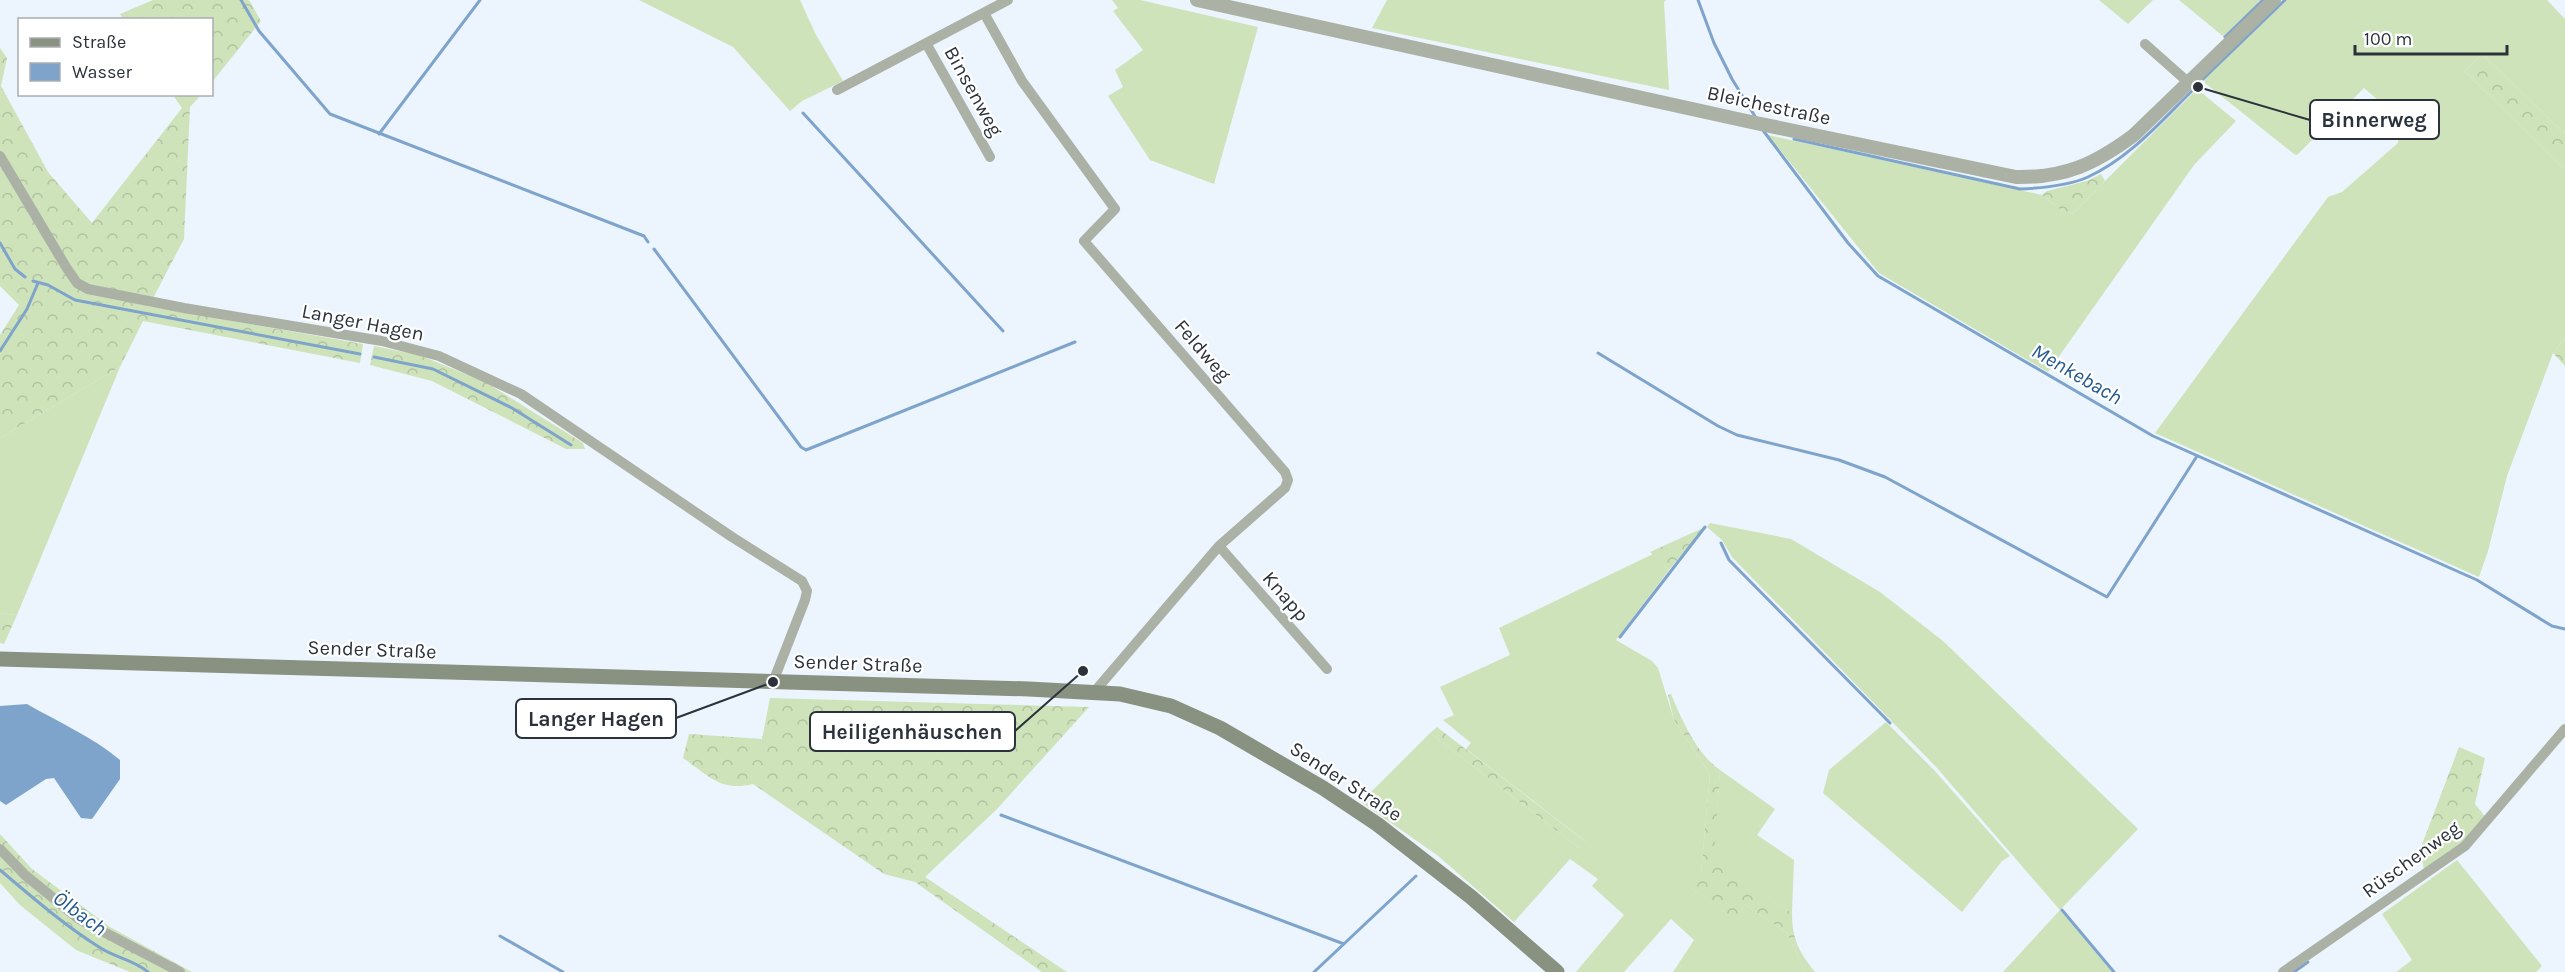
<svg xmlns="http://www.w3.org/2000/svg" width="2565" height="972" viewBox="0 0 2565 972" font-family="Karla,sans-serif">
	<defs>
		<pattern id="forest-crowns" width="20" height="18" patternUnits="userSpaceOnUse" patternTransform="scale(1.5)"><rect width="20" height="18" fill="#cee3ba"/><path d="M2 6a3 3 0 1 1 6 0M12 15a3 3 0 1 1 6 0" fill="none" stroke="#b1c3a1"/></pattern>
	</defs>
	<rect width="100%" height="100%" fill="#ecf4fd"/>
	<path fill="#cee3ba" d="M639,0H800L816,35L843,81L802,101L790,111L733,47Z
		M1112,0H1140L1258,27L1214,184L1150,160L1108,96L1123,87L1115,70L1143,50L1113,11L1118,8Z
		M1387,0H1666L1664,2L1669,90L1372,28Z
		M2099,0H2153L2128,24Z
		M2179,0H2261L2224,37Z
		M2287,0H2547L2565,19V134L2482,54L2465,71L2565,170V338L2553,353L2507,476L2488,551L2479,577L2155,433L2328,197L2342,192L2398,143L2399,118L2364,88L2297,155L2294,154L2205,83L2204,79Z
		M2197,89L2236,121L2194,165L2048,372L1879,273L1768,135L2042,195L2061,210L2072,214Z
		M120,367L17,615L0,613V438Z
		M1710,523L1791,539L1880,592L1943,641L2138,829L2060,910L2112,972H2003L2060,910L1937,768L1732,557L1722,540L1707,527Z
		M1653,554L1669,570L1616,640L1652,661L1658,668L1674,720L1710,774L1701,874L1690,887L1736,920L1745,904L1787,933L1805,972H1673L1694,940L1671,919L1624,972H1576L1624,915L1592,886L1598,879L1570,859L1514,922L1437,855L1361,802L1430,733L1579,848L1585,841L1466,749L1471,743L1443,720L1454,715L1440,687L1510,655L1499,628Z
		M1886,722L1934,770L2010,856L2002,861L1962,912L1823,793L1829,770Z
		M1720,770L1775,809L1757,835L1794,860L1792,913L1713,863Z
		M2457,860L2542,966L2536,972H2396L2412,960L2382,914Z"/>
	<path fill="url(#forest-crowns)" d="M153,0H249L261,21L212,82V20L123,19L120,14Z
		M0,48L7,58L1,86L48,172L92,223L182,108L173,95H201L190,107L184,239L149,306L363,344L360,363L143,321L120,367L0,438V335L19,305L0,286Z
		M2482,54L2565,134V170L2465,71Z
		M2101,174L2105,181L2072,214L2061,210L2042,195L2047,191L2087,181Z
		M2565,338V366L2553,353Z
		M374,346L419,355L485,382L583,443L585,449H566L432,381L370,365Z
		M1703,528L1669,570L1650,552Z
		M0,613L17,615L4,644L0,643Z
		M1671,694C1682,720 1696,753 1720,770L1714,863L1792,913C1792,939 1799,952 1815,972H1805L1787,933L1745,904L1736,921L1690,887L1694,871L1701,873L1710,774L1674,720L1668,695Z
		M770,698L1089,707L996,810L925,877L1067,972H1042L915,882L884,874L753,784C721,792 709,776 683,758L689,734L762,739Z
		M1437,727L1586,842L1579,848L1430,733Z
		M2459,747L2485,758L2475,804L2487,819L2462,846L2424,872L2421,847Z
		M0,834L32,869L110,927L192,972H130L76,950L20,905L0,883Z"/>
	<path fill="#7ea4cc" d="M27,704C58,722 93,737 120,760V779L92,819L81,818L54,778L46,779L6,805L0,801V706Z"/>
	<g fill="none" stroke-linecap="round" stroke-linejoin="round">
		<path stroke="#7ea4cc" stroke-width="3" d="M241,0L259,31L330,114L644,236L648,242
			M1698,0L1714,43L1732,79L1756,118
			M2225,37L2263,0
			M2203,79L2285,0
			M803,113L1003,331
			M1762,129L1848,243L1878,276L2153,436L2477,580L2552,626L2565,629
			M379,134L480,0
			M1794,139L2020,189C2043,188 2068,186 2088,177C2130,158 2162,120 2194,89
			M0,243L15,269L25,277
			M654,249L801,447L806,450L1075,342
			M33,281L48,285L75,300L360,354
			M0,351L27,309L38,283
			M1598,353L1718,426L1737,435L1839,460L1885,477L2107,597L2197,456
			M374,357L433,369L512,408L571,445
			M1721,543L1729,560L1890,723
			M1620,637L1705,527
			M1001,815L1344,944
			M0,870C32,897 64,925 99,947C115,958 133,959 148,972
			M2062,910L2114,972
			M500,936L563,972
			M1314,972L1416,876
			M2294,972L2308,962"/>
		<path stroke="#acb1a6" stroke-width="10" d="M984,13L1022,81L1115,209L1084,241L1285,472L1288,480L1285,488L1219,546L1095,691
			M926,43L990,157
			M2145,44L2189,83
			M837,90L1008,0
			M0,156L66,267L77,283L88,289L184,308L382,341L439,356L521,394L732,537L802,581L807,591L805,600L773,682
			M1219,546L1327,669
			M0,849L25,875L79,919L180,972
			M2283,972L2465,846L2565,729"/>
		<path stroke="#acb1a6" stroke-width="14" d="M1197,0L1751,122L2016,177C2065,178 2095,164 2134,135L2274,0"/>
		<path stroke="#899181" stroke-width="15" d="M0,659L1029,689L1120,694L1171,706L1220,728L1323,788L1377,824L1471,897L1557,972"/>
	</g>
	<g text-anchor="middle" stroke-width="4.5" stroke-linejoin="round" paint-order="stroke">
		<g font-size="20" fill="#2b323b" stroke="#fff">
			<text transform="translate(974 91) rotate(61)" y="7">Binsenweg</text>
			<text transform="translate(1769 105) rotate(12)" y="7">Bleichestraße</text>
			<text transform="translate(363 322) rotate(11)" y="7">Langer Hagen</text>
			<text transform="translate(1203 350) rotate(49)" y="7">Feldweg</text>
			<text transform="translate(1286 596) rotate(49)" y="7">Knapp</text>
			<text transform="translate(372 649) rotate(2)" y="7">Sender Straße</text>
			<text transform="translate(858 663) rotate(2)" y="7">Sender Straße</text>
			<text transform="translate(1346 781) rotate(33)" y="7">Sender Straße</text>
			<text transform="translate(2411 859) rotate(-36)" y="7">Rüschenweg</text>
		</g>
		<g font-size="21" font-style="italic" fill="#245a8e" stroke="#fff">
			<text transform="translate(2077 374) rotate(30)" y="7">Menkebach</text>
			<text transform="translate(80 913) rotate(36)" y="7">Ölbach</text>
		</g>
	</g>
	<path fill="none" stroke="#2b323b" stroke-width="2" d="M2198 87L2310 120M773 682L676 718M1083 671L1015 731"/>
	<g fill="#2b323b" stroke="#fff" stroke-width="2">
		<circle cx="2198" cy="87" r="6"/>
		<circle cx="773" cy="682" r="6"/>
		<circle cx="1083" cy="671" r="6"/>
	</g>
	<g fill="#fff" stroke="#2b323b" stroke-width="2">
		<rect x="2310" y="100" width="129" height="39" rx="6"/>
		<rect x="516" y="699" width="160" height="39" rx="6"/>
		<rect x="810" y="712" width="205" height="39" rx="6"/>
	</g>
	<g font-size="21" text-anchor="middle" font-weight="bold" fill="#2b323b">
		<text x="2374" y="127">Binnerweg</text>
		<text x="596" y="726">Langer Hagen</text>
		<text x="912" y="739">Heiligenhäuschen</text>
	</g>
	<rect x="18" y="18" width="195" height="78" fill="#ffffff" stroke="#aaadb1" stroke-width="1.5"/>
	<rect x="30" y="38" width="30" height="9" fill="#899181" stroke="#aaadb1" stroke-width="1.5"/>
	<text x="72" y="48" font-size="18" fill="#2b323b">Straße</text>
	<rect x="30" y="63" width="30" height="18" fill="#7ea4cc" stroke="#aaadb1" stroke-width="1.5"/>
	<text x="72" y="78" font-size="18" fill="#2b323b">Wasser</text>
	<path d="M2355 45v9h152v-9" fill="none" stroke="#2b323b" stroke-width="3"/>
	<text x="2364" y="45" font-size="18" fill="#2b323b" stroke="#ffffff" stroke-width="4.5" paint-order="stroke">100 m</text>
</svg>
